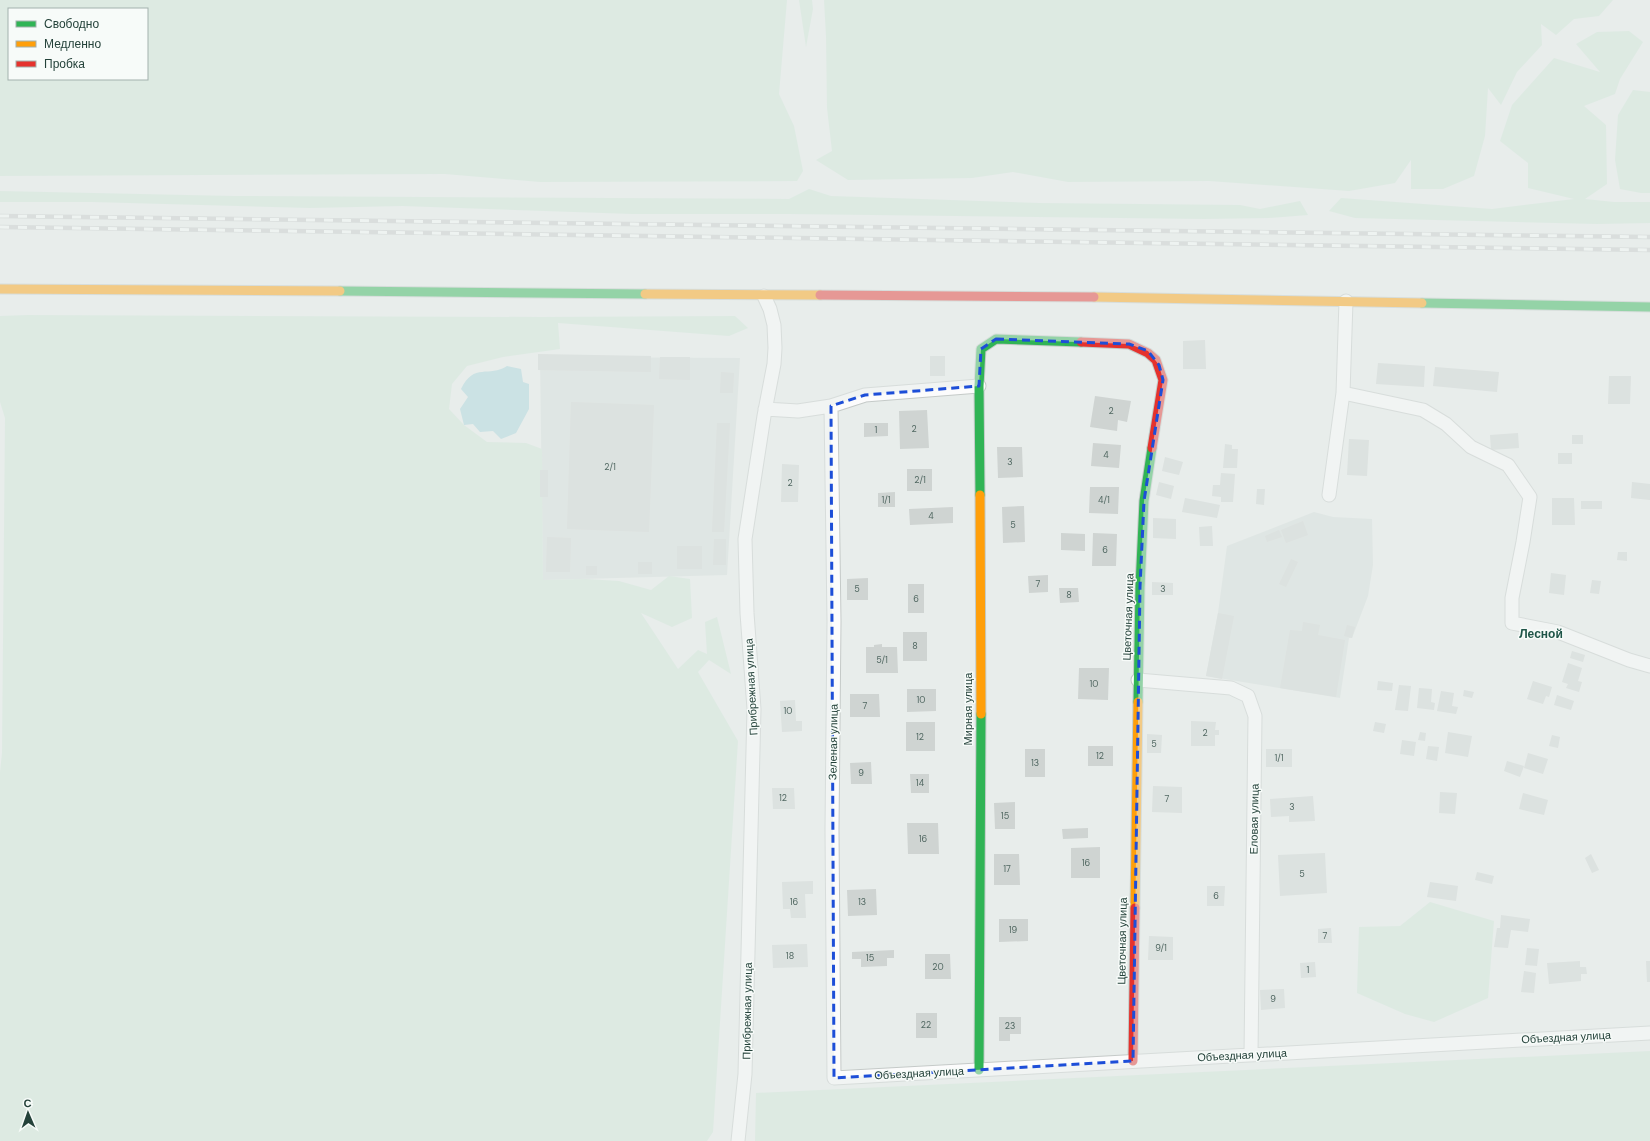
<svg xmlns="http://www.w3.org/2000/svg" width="1650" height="1141" viewBox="0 0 1650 1141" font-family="'DM Sans',sans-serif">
	<rect width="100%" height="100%" fill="#e8edeb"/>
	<path fill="#d6dedb" d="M540,357L740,358L727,575L543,580Z
		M1314,512L1333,517L1372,519L1373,565L1368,596L1352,638H1349L1340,698L1206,676L1218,613L1227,546Z"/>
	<path fill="#d1e6d8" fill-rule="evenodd" d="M0,0H787L779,94L794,126L803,171L797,181L540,182L445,174L0,176ZM9,9H147V79H9Z
		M799,0H812L813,9L806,47Z
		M824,0H1613L1599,16L1574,19L1556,35L1541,24L1542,45L1517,72L1501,105L1488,88L1485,136L1474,176L1443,189H1411V160L1395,183L1349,191L1209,181L1068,182L1013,172L972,178L848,180L816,160L832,151L827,108L826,36Z
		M1629,31L1643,42L1620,79L1615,94L1584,106L1606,125L1607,184L1585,199L1614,202H1650V223L1597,224L1355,218L1329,211L1341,198L1492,209L1574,199L1528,188V163L1500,141L1512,105L1554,58L1600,72L1576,44L1597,32Z
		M1633,90L1650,92V193H1641L1620,189L1615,160L1618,115Z
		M809,189L831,196L1039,203L1240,205L1260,209L1300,201L1308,215L1269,218L1204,219L789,214H632L402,206L310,208L92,202H0V191L234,196L789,199Z
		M28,315L541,317L735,316L748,328L729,336L558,323L560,349L503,357L467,366L452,384L449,409L464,425L487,442L526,443L542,449L543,580L586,579L619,581L651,590L669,576L690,579L692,618L672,627L641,613L678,669L698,650L707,654L705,622L717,617L731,674L709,660L698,672L738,741L713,1132L707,1141H0V772L2,753L5,418L0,402V316Z
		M1430,902L1494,921L1488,998L1434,1022L1405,1014L1357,993L1359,927L1400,926Z
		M1650,1051V1141H755L756,1093Z"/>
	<path fill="#a9d4db" d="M507,366L521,369L523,382L529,384V409L516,433L501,439L493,431L480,432L473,424L464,425L460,409L468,397L461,389C474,362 489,378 507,366Z"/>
	<path fill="#cfd4d2" d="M1205,340L1206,369H1183V341Z
		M538,354L651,356V372L538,370Z
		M930,356H945V376H930Z
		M660,357H690V380L659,379Z
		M1378,363L1425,366L1424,387L1376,384Z
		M1435,367L1499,372L1497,392L1433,386Z
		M721,372L734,373L733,393H720Z
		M1609,376H1631L1630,404H1608Z
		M1095,396L1131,401L1127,422L1118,420L1117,431L1090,427Z
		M571,402L654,405L649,532L567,529Z
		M927,410L929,448L900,449L899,411Z
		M717,423H730L724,532H712Z
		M864,423H888V436L864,437Z
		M1518,433L1519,448L1491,450L1490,435Z
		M1572,435H1583V444H1572Z
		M1349,439L1369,440L1367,476L1347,475Z
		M1093,443L1121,445L1119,468L1091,466Z
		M1225,444L1232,445V449H1238L1237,468H1223Z
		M997,447H1022L1023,477L998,478Z
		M1558,453H1572V464H1558Z
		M1165,457L1183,462L1179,475L1162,471Z
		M782,464L799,465L798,502H781Z
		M907,469H932V491H907Z
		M540,470H548V497H540Z
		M1221,473L1235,474L1233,502H1221V497L1212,496L1213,485H1220Z
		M1159,482L1174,486L1171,499L1156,495Z
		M1632,482L1650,484V500L1631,498Z
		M1090,487H1119L1118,514L1089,513Z
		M1257,489H1265L1264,505L1256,504Z
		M895,492V507H878V493Z
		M1185,498L1220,505L1217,518L1182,512Z
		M1552,498H1574L1575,525H1552Z
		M1581,501H1602V509H1581Z
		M1024,506L1025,542L1003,543L1002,507Z
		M953,507V523L910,525L909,509Z
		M1153,518L1176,519V539L1153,538Z
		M1303,521L1308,535L1286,543L1281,530Z
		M1212,526L1213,546H1200L1199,527Z
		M1279,530L1282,537L1267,542L1265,536Z
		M1061,533L1085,534V551L1061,550Z
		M1093,533L1117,534L1116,566H1092Z
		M547,537L571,538L570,572H546Z
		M714,539H726V565H713Z
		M677,546H702V569H677Z
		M1618,552H1627V561L1617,560Z
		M1291,559L1298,562L1286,587L1279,584Z
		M638,562H652V574H638Z
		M586,566H597V575H586Z
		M1551,573L1566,575L1564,595L1549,593Z
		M1048,575V592L1029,593L1028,576Z
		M868,578V600H847V579Z
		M1592,580L1601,581L1599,594L1590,593Z
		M1152,582L1173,583V595H1152Z
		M908,584H924V613H908Z
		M1059,588H1078L1079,602L1060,603Z
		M1218,613L1234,616L1222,679L1206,676Z
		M1303,622L1320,625L1318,635L1345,640L1336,697L1280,688L1290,630L1302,631Z
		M1347,625L1355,627L1352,638L1344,636Z
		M903,632H927V661H903Z
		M882,644V647H897L898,673H866V647H874V645Z
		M1572,651L1585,655L1583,662L1570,658Z
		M1568,663L1582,668L1578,681L1582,682L1579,692L1566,688L1568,684L1562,682Z
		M1079,668H1109L1108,700L1078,699Z
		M1378,681L1393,683L1392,691L1377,690Z
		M1533,681L1552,687L1549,697L1546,696L1543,704L1527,699Z
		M1399,685L1411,686L1408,711L1395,710Z
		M1419,688L1432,689L1431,702L1435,703L1434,710L1417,708Z
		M907,689H936V711L907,712Z
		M1464,690L1474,692L1472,698L1463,696Z
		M1441,691L1454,693L1452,706L1458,707L1456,714L1437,711Z
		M850,694H879L880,717H850Z
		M1557,695L1574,701L1571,710L1554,705Z
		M795,700L796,721H802V731L782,732L780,701Z
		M1191,721L1216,722L1215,730H1219V735H1215V746H1191Z
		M906,722H935V751H906Z
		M1375,722L1386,724L1384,733L1373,731Z
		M1420,732L1426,733L1425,741L1418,740Z
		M1448,732L1472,736L1468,757L1445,753Z
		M1147,734L1162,735L1161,753H1147Z
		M1552,735L1560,737L1558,748L1549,746Z
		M1402,740L1416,742L1414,756L1400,754Z
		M1088,746H1113V766H1088Z
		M1428,746L1439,747L1437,761L1426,759Z
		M1025,749H1045V777H1025Z
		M1266,749H1292V767H1266Z
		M1528,753L1548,759L1543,774L1524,768Z
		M1507,761L1524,766L1520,777L1504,771Z
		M871,762L872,784H851L850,763Z
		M910,774H929V793H911Z
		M1153,786L1182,787V813L1152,812Z
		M772,788H794L795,809H773Z
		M1440,792L1457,793L1455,814L1439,813Z
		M1523,793L1548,800L1544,815L1519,809Z
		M1313,796L1315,821L1289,822V816L1271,817L1270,799Z
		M1015,802V829H995L994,803Z
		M907,823H938L939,854H908Z
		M1088,828V838L1063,839L1062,829Z
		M1100,847V878H1071V848Z
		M1325,853L1327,893L1280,896L1278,855Z
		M994,854H1019L1020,885H994Z
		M1591,854L1599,870L1592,873L1585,858Z
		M1477,872L1494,876L1492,884L1475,880Z
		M813,881V894H805L806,918H791L790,909H783L782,882Z
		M1430,882L1458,886L1456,901L1427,897Z
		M1207,886H1225L1224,906H1207Z
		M876,889L877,915L848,916L847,890Z
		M1501,915L1530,919L1528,932L1511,930L1508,948L1494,947L1497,928H1500Z
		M999,919H1028V941L999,942Z
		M1331,928L1332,943H1318V929Z
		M1149,936L1173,937V960H1148Z
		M807,944L808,967L773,968L772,945Z
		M1527,948L1539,949L1537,966L1525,965Z
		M894,950V958H887V966L861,967V959H852V952Z
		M925,954H950L951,979H925Z
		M1580,961V967H1586L1587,974H1581V981L1549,984L1547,963Z
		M1646,961H1650V982H1647Z
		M1315,962L1316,977L1301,978L1300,963Z
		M1524,971L1536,973L1534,993L1521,992Z
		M1284,989L1285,1008L1261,1010L1260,990Z
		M916,1013H937V1038H916Z
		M999,1017H1021V1034H1010V1041H999Z"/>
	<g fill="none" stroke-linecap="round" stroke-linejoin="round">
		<g stroke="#c5cac8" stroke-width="15">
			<path id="street" d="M1343,393L1423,410L1446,424L1471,447L1508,465L1530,497L1523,542L1512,598V623L1558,632L1629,660L1650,666
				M831,406L834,621L832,830L834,1078L1650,1033
				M765,409L798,411L831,406L865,395L979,386
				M1329,495L1343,393L1346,301
				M1138,680L1231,688L1248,696L1255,716L1251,1055
				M738,1141L745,1074L754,709L747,613L745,539L764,416L774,364L775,348L774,325L770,309L764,296"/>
		</g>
		<g stroke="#c3cbc8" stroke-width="11">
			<path id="fast" d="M340,291L645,294
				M1422,303L1650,307
				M980,495L979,386L981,349L996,339L1081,342
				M1138,702L1140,587L1144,501L1152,448
				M979,1070L981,714"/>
		</g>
		<g stroke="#c3cbc8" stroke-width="11">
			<path id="slow" d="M0,289L340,291
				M645,294L820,295
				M1094,297L1422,303
				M980,495L981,714
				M1135,908L1138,702"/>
		</g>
		<g stroke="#c3cbc8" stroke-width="11">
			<path id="jam" d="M820,295L1094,297
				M1081,342L1129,344L1148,353L1156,360L1163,380L1152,448
				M1133,1061L1135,908"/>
		</g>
		<use href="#street" stroke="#fcfcfc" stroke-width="13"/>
		<use href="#fast" stroke="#30b455" stroke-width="9"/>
		<use href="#slow" stroke="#ff9f0a" stroke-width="9"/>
		<use href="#jam" stroke="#e5322d" stroke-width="9"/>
		<g stroke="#c9cdcc" stroke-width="4.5">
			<path id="rail" d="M0,216L1650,237
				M0,227L1650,250"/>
		</g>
		<use href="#rail" stroke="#f7fbf9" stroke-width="3" stroke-dasharray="9" stroke-linecap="butt"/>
	</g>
	<path d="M0 0H1650V1141H0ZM996,339L1129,344L1148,351L1159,365L1163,380L1144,501L1140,587L1133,1061L834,1078L831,406L865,395L979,386L981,349Z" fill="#e8edeb" fill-opacity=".55" fill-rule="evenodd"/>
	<path fill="none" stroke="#1d4ed8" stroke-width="3" stroke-dasharray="8 5" stroke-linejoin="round" d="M996,339L1129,344L1148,351L1159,365L1163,380L1144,501L1140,587L1133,1061L834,1078L831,406L865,395L979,386L981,349Z"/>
	<g text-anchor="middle" stroke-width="3" stroke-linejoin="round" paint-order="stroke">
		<g font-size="9" fill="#506761">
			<text x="1111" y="414">2</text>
			<text x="914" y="432">2</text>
			<text x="876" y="433">1</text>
			<text x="1106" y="458">4</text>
			<text x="1010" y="465">3</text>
			<text x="610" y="470">2/1</text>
			<text x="920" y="483">2/1</text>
			<text x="790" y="486">2</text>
			<text x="886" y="503">1/1</text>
			<text x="1104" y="503">4/1</text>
			<text x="931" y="519">4</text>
			<text x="1013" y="528">5</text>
			<text x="1105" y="553">6</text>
			<text x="1038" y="587">7</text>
			<text x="857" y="592">5</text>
			<text x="1163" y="592">3</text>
			<text x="1069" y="598">8</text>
			<text x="916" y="602">6</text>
			<text x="915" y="649">8</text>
			<text x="882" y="663">5/1</text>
			<text x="1094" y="687">10</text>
			<text x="921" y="703">10</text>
			<text x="865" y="709">7</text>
			<text x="788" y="714">10</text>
			<text x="1205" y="736">2</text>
			<text x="920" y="740">12</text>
			<text x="1154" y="747">5</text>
			<text x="1100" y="759">12</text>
			<text x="1279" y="761">1/1</text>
			<text x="1035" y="766">13</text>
			<text x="861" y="776">9</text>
			<text x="920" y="786">14</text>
			<text x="783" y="801">12</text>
			<text x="1167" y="802">7</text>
			<text x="1292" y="810">3</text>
			<text x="1005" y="819">15</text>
			<text x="923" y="842">16</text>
			<text x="1086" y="866">16</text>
			<text x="1007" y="872">17</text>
			<text x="1302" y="877">5</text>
			<text x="1216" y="899">6</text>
			<text x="794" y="905">16</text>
			<text x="862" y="905">13</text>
			<text x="1013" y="933">19</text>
			<text x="1325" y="939">7</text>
			<text x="1161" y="951">9/1</text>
			<text x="790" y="959">18</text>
			<text x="870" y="961">15</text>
			<text x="938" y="970">20</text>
			<text x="1308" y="973">1</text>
			<text x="1273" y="1002">9</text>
			<text x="926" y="1028">22</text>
			<text x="1010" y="1029">23</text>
		</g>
		<g font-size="11" fill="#24423a" stroke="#f7fbf9">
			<text transform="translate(1128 617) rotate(-88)" y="4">Цветочная улица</text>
			<text transform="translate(751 687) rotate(-93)" y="4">Прибрежная улица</text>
			<text transform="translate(968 709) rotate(-90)" y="4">Мирная улица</text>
			<text transform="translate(833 742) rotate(-89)" y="4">Зеленая улица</text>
			<text transform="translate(1254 819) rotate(-89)" y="4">Еловая улица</text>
			<text transform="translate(1122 941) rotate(-89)" y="4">Цветочная улица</text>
			<text transform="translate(747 1011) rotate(-89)" y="4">Прибрежная улица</text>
			<text transform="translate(1566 1037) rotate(-3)" y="4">Объездная улица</text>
			<text transform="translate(1242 1055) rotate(-3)" y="4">Объездная улица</text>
			<text transform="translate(919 1073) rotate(-3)" y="4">Объездная улица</text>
		</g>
		<g font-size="12" font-weight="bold" fill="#1f5548" stroke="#f7fbf9">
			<text x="1541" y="638">Лесной</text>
		</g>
	</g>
	<rect x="8" y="8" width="140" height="72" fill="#f7fbf9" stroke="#a3b1ad"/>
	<rect x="16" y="21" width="20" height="6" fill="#30b455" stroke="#a3b1ad"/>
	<text x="44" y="28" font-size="12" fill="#24423a">Свободно</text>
	<rect x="16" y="41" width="20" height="6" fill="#ff9f0a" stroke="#a3b1ad"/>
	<text x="44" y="48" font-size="12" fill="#24423a">Медленно</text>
	<rect x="16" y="61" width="20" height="6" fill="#e5322d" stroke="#a3b1ad"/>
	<text x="44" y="68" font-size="12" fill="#24423a">Пробка</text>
	<g transform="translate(28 1113) rotate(358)" stroke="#f7fbf9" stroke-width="3" paint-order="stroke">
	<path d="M0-3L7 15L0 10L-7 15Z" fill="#24423a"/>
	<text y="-6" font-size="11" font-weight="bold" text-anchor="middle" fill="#24423a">С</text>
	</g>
</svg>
